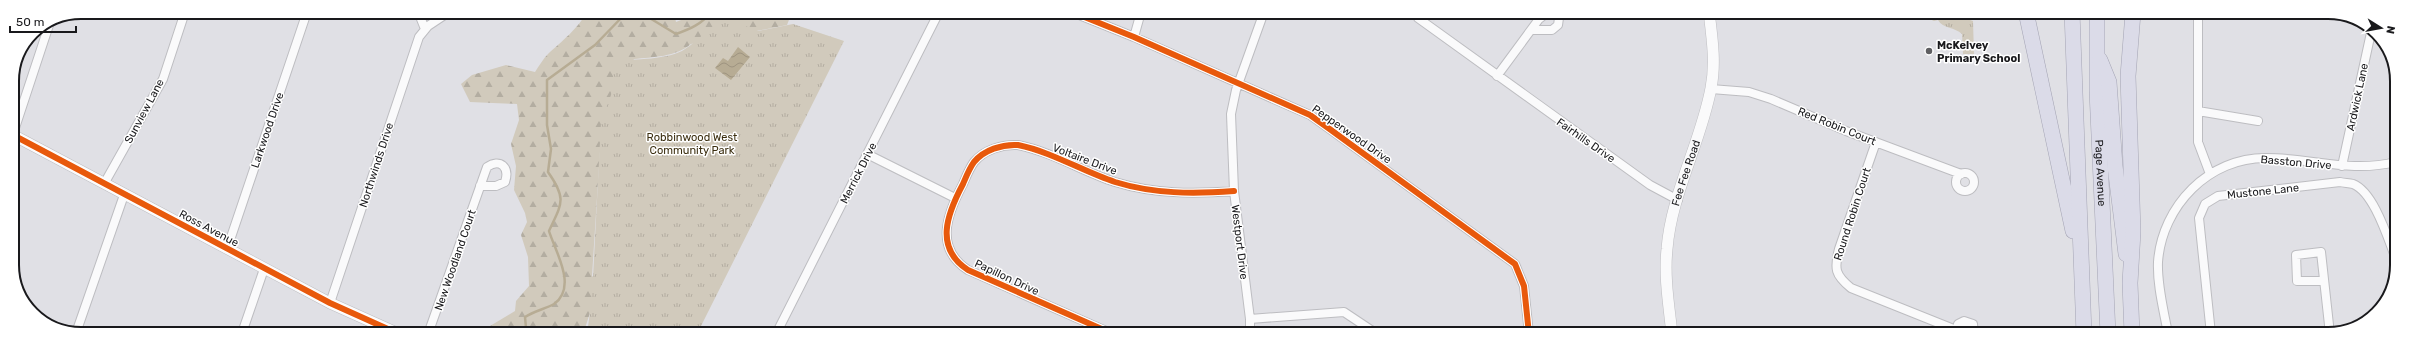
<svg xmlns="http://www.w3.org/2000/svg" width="2409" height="346" viewBox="0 0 2409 346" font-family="Rubik,sans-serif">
	<defs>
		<pattern id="forest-firs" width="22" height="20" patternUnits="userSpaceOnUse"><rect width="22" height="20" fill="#d1cabc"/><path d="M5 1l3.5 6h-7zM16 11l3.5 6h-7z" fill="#b3ada1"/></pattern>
		<pattern id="park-tufts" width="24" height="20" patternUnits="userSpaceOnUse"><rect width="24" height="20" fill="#d1cabc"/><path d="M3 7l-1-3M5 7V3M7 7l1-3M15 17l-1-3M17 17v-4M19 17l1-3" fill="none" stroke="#b3ada1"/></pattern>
		<pattern id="water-waves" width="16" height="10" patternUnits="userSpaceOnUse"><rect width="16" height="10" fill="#b7ac94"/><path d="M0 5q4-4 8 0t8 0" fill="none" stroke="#9d937f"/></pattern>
	</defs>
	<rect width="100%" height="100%" fill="#e0e0e5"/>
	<path fill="url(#forest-firs)" d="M586,12H674L676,22L686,18L688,12H792L787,25L691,44C676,57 653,57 634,59L607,107L600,151L592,276L608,286L590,313L583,334H487L490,326L515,311L516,301L529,286L528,257L521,235L527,222L525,213L514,190L516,166L511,144L519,120L517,104L470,102L461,84L472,75L506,65L535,72C539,66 543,59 548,54C560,43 581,26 586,12Z"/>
	<path fill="url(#park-tufts)" d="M1914,12H1947L1973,21L1974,54H1963L1962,34C1955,27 1943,29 1938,20L1934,21Z
		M726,18L758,31L793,24L844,41L697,334H587L592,297L601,122L611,95L615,61C633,59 670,60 685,49C699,40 710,26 726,18Z"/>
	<path fill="url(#water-waves)" d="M738,47L750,57L731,80L715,68L723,58L728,61Z"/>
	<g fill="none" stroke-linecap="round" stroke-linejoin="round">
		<path stroke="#b7ac94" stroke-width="2.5" d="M522,334L526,328L525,317C534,311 545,309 554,304C578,287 555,251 549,231C562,203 567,199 548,172L551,149L547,125V80L595,45L626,13L643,14L676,34C690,29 702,24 711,12"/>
		<g stroke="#bdbdc1" stroke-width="10">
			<path id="minor" d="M421,12V19L425,29
				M1072,12L1134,37L1310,115L1331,130L1515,264L1524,286L1529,334
				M1414,12L1418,18L1650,185L1678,200
				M2198,13V142L2210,174
				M1532,30H1552L1558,25L1559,18L1552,12
				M1134,37L1141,12
				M1497,76L1539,19L1548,12
				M1711,89L1749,92L1771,99L1846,131L1961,174
				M2198,111L2258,121
				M13,134L51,19
				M1876,142L1839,249C1834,269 1835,275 1851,288L1956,330
				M867,154L955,198
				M2342,166L2372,28
				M1956 182a9 9 0 1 1 18 0a9 9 0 1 1-18 0Z
				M104,184L163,79L185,12
				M227,249L307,12
				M2324,281H2297L2296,255L2321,252L2330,334
				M330,303L419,37L428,26L449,12
				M1250,319L1344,312L1377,334
				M779,328L790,334
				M76,333L124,195
				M242,333L264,269
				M428,334L487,167C500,158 510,167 505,182L496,186H480
				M776,334L939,12
				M1113,334L968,270C934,248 947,214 963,184C966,177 969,169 974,162C984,150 1002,144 1018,145C1052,152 1082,171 1115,182C1154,194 1193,194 1234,191
				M1250,334V319L1234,191L1231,114L1236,90L1264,12
				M1956,334L1958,324L1964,321L1973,324L1974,334
				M2168,334C2164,311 2157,286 2158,262C2162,206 2209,157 2267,158C2312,158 2350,173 2396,162
				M2211,334L2199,218L2205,204L2218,196L2340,182C2344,183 2349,183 2353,184C2374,192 2388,239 2396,259"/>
		</g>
		<g stroke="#bdbdc1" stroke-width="12">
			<g id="tertiary">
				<path d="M13,135L330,303L399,334"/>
				<path id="s1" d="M1672,334C1669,306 1664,277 1667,249C1671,195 1701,142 1711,88C1716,63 1712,37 1709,12"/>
			</g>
		</g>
		<g stroke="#a4a4b4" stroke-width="16">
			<g id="motorway">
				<path d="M2026,12L2073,231"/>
				<path d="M2072,12L2084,334"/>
				<path id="s2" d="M2097,13V91L2108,334"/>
				<path d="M2100,60L2109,82L2115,166L2126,254"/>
				<path d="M2132,334L2130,283L2133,232L2128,76L2133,13"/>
			</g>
		</g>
		<use href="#minor" stroke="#fafafb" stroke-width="8"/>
		<use href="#tertiary" stroke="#fafafb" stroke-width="11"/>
		<use href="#motorway" stroke="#dbdbe8" stroke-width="15"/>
		<g stroke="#fff" stroke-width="8">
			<path id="cycleway" d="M1072,12L1134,37L1310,115L1331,130L1515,264L1524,286L1529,334
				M13,135L330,303L399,334
				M1113,334L968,270C934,248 947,214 963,184C966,177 969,169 974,162C984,150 1002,144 1018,145C1052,152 1082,171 1115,182C1154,194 1193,194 1234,191"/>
		</g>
		<use href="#cycleway" stroke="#e8590c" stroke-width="6"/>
	</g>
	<circle fill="#5f5f62" stroke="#fff" stroke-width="1.5" cx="1929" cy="51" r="4"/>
	<g text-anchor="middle" stroke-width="3" stroke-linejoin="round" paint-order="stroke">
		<g font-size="11" font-weight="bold" fill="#19191c" stroke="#fff" text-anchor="start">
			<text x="1937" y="49">McKelvey<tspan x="1937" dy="13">Primary School</tspan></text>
		</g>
		<g font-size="11" fill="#19191c" stroke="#fff">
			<text transform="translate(2357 97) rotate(-78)" y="4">Ardwick Lane</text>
			<text transform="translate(144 111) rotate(-62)" y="4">Sunview Lane</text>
			<text transform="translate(1837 126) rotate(22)" y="4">Red Robin Court</text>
			<text transform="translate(267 130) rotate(-71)" y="4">Larkwood Drive</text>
			<text transform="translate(1352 134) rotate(35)" y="4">Pepperwood Drive</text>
			<text transform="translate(1586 140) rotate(35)" y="4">Fairhills Drive</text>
			<text transform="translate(1085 159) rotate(21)" y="4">Voltaire Drive</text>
			<text transform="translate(2296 162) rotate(5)" y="4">Basston Drive</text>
			<text transform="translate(376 165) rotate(-72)" y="4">Northwinds Drive</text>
			<text transform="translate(858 173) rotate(-63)" y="4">Merrick Drive</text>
			<text dy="4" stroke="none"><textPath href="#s1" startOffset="164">Fee Fee Road</textPath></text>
			<text dy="4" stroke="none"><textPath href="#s2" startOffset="160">Page Avenue</textPath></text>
			<text transform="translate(2263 191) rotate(-6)" y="4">Mustone Lane</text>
			<text transform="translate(1852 214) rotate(-72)" y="4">Round Robin Court</text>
			<text transform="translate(209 228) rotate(28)" y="4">Ross Avenue</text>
			<text transform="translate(1240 242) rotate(83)" y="4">Westport Drive</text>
			<text transform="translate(455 260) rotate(-71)" y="4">New Woodland Court</text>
			<text transform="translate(1007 277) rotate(25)" y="4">Papillon Drive</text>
		</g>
		<g font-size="11" fill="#3a2d0e" stroke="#fff">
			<text x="692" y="141">Robbinwood West<tspan x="692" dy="13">Community Park</tspan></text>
		</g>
	</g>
	<path d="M0 0H2409V346H0ZM81 19H2328A62 62 0 0 1 2390 81V265A62 62 0 0 1 2328 327H81A62 62 0 0 1 19 265V81A62 62 0 0 1 81 19Z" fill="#fff" fill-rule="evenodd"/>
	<path fill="none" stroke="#19191c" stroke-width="2" d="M81 19H2328A62 62 0 0 1 2390 81V265A62 62 0 0 1 2328 327H81A62 62 0 0 1 19 265V81A62 62 0 0 1 81 19Z"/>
	<g transform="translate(2381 28) rotate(101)" stroke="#ffffff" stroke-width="3" paint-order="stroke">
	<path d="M0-3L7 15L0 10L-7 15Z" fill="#19191c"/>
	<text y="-6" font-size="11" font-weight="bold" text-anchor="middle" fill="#19191c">N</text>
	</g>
	<path d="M10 26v6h66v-6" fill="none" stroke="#19191c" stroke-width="2"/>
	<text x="16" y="26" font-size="12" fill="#19191c" stroke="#ffffff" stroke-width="3" paint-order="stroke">50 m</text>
</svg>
